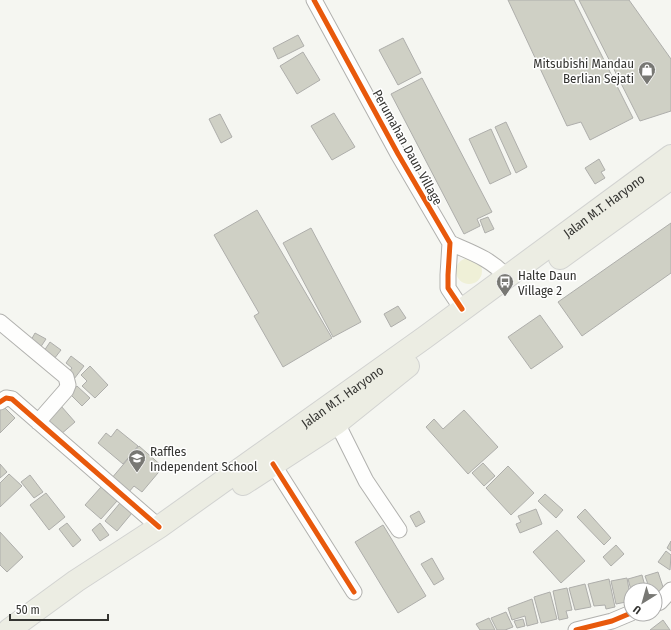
<svg xmlns="http://www.w3.org/2000/svg" width="671" height="630" viewBox="0 0 671 630" font-family="'Fira Sans Condensed',sans-serif">
	<rect width="100%" height="100%" fill="#f5f6f1"/>
	<path fill="#eff0d7" d="M456 271a13 13 0 1 1 26 0a13 13 0 1 1-26 0Z"/>
	<path fill="#cfd0c5" stroke="#aeaeab" d="M508,0H574L633,118L590,140L581,122L567,126Z
		M579,0H629L671,59V111L640,121Z
		M298,35L304,46L278,59L273,48Z
		M403,38L421,73L398,85L379,50Z
		M303,52L320,80L297,94L280,66Z
		M422,78L492,212L477,219L480,226L464,234L391,94Z
		M334,113L355,147L332,160L311,126Z
		M220,114L232,137L221,143L209,119Z
		M506,122L527,167L516,173L495,127Z
		M491,129L511,174L490,184L469,139Z
		M599,159L605,170L601,172L605,178L595,184L585,168Z
		M257,210L332,338L283,367L254,316L259,313L214,235Z
		M488,217L494,229L485,233L480,220Z
		M671,223V273L582,336L558,302Z
		M311,228L361,322L333,337L283,243Z
		M398,306L406,318L391,327L384,314Z
		M540,315L563,347L531,369L508,337Z
		M35,333L46,339L40,348L30,342Z
		M50,342L61,350L54,359L44,351Z
		M71,356L84,366L74,379L68,373L72,368L66,363Z
		M90,366L108,385L95,398L82,386L87,381L81,375Z
		M77,386L90,398L82,406L70,394Z
		M0,403L15,418L0,433Z
		M61,406L75,422L60,435L46,419Z
		M464,410L498,447L468,474L426,427L434,419L443,429Z
		M117,429L138,446L123,464L98,443L106,433L111,437Z
		M139,446L163,467L142,492L134,486L128,493L111,479Z
		M483,463L495,476L484,486L472,473Z
		M0,464L7,472L0,478Z
		M508,466L534,493L511,515L486,488Z
		M9,474L22,486L0,507V483Z
		M30,475L43,492L34,498L21,482Z
		M101,487L117,501L101,519L85,505Z
		M46,493L65,517L49,530L30,505Z
		M545,494L563,510L556,518L538,501Z
		M120,503L132,513L117,531L105,521Z
		M536,509L542,524L520,533L516,524L521,522L518,516Z
		M585,509L611,538L604,545L577,517Z
		M419,511L425,522L416,527L410,516Z
		M67,523L81,540L73,547L59,529Z
		M100,523L109,535L100,541L92,530Z
		M383,525L426,596L398,613L355,542Z
		M557,530L585,561L561,583L533,552Z
		M0,532L23,557L7,572L0,565Z
		M671,541V551L667,548Z
		M616,545L624,554L611,566L603,557Z
		M666,551L671,555L670,570L658,562Z
		M432,558L444,579L434,585L421,564Z
		M658,572L664,590L655,592V590H650L645,576Z
		M642,575L646,590H631L628,579Z
		M627,578L631,601L616,604L611,581Z
		M609,579L615,607L606,609L605,605L594,606L588,584Z
		M585,584L591,607L575,610L569,588Z
		M567,588L572,610L566,611L568,618L559,620L553,591Z
		M550,592L557,619L541,623L534,597Z
		M532,599L538,623L527,626L525,616L512,620L508,608Z
		M506,612L513,627L505,630H497L491,618Z
		M489,618L495,630H480L476,624Z
		M523,619L525,626L517,628L514,621Z
		M663,620L670,630H650Z"/>
	<g fill="none" stroke-linecap="round" stroke-linejoin="round">
		<g stroke="#b1b1ae" stroke-width="17">
			<path id="street" d="M314,0L398,154L450,243L448,275V288L462,309
				M450,243C473,253 491,259 508,278
				M0,322L66,377L68,385L66,390L38,422
				M0,402L6,398L12,399L159,527
				M337,423L366,481L399,530
				M273,464L354,592
				M655,604L660,602L671,590
				M576,630L612,621L631,613"/>
		</g>
		<g stroke="#d2d3d1" stroke-width="24">
			<g id="primary">
				<path d="M560,258L671,178"/>
				<path d="M243,484L337,423L408,366"/>
				<path id="s1" d="M9,630L76,581L159,527L424,338L671,156"/>
			</g>
		</g>
		<use href="#street" stroke="#fefefd" stroke-width="15"/>
		<use href="#primary" stroke="#ecede3" stroke-width="22"/>
		<g stroke="#fff" stroke-width="8">
			<path id="cycleway" d="M314,0L398,154L450,243L448,275V288L462,309
				M0,402L6,398L12,399L159,527
				M273,464L354,592
				M576,630L612,621L631,613"/>
		</g>
		<use href="#cycleway" stroke="#e8590c" stroke-width="5"/>
	</g>
	<defs>
		<g id="shop-pin" transform="scale(0.9)"><path d="M0 17L-7.5 6A9.5 9.5 0 1 1 7.5 6Z" fill="#787874" stroke="#fff"/><path d="M-5-2.5h2.3a2.7 3.5 0 0 1 5.4 0H5L5.5 6h-11ZM-1.5-2.5h3a1.5 2.3 0 0 0-3 0Z" fill="#fff"/></g>
		<g id="bus-pin" transform="scale(0.9)"><path d="M0 17L-7.5 6A9.5 9.5 0 1 1 7.5 6Z" fill="#787874" stroke="#fff"/><path d="M-5-6H5V4H4V6H2V4H-2V6H-4V4H-5ZM-3.5-4V0h7V-4ZM-3.5 1.2v1.5H-2V1.2ZM2 1.2v1.5H3.5V1.2Z" fill="#fff"/></g>
		<g id="school-pin" transform="scale(0.9)"><path d="M0 17L-7.5 6A9.5 9.5 0 1 1 7.5 6Z" fill="#787874" stroke="#fff"/><path d="M0-5L7-2L0 1L-7-2ZM-4 1L0 2.5L4 1V4Q0 6-4 4Z" fill="#fff"/></g>
	</defs>
	<g fill-rule="evenodd">
		<use href="#shop-pin" x="647" y="70"/>
		<use href="#bus-pin" x="505" y="282"/>
		<use href="#school-pin" x="137" y="458"/>
	</g>
	<g text-anchor="middle" stroke-width="3" stroke-linejoin="round" paint-order="stroke">
		<g font-size="13" fill="#343431" stroke="#fff" text-anchor="start">
			<text x="634" y="68" text-anchor="end">Mitsubishi Mandau<tspan x="634" dy="15">Berlian Sejati</tspan></text>
			<text x="518" y="280">Halte Daun<tspan x="518" dy="15">Village 2</tspan></text>
			<text x="150" y="456">Raffles<tspan x="150" dy="15">Independent School</tspan></text>
		</g>
		<g font-size="13" fill="#343431" stroke="#fff">
			<text transform="translate(408 147) rotate(61)" y="5">Perumahan Daun Village</text>
			<text dy="5" stroke="none"><textPath href="#s1" startOffset="731">Jalan M.T. Haryono</textPath></text>
			<text dy="5" stroke="none"><textPath href="#s1" startOffset="407">Jalan M.T. Haryono</textPath></text>
		</g>
	</g>
	<g transform="translate(643 602) rotate(217)"><circle r="19" fill="#ffffff" stroke="#aeaead"/>
	<path d="M0-3L7 15L0 10L-7 15Z" fill="#787874"/>
	<text y="-6" font-size="11" font-weight="bold" text-anchor="middle" fill="#343431">U</text>
	</g>
	<path d="M10 614v6h98v-6" fill="none" stroke="#343431" stroke-width="2"/>
	<text x="16" y="614" font-size="12" fill="#343431" stroke="#ffffff" stroke-width="3" paint-order="stroke">50 m</text>
</svg>
